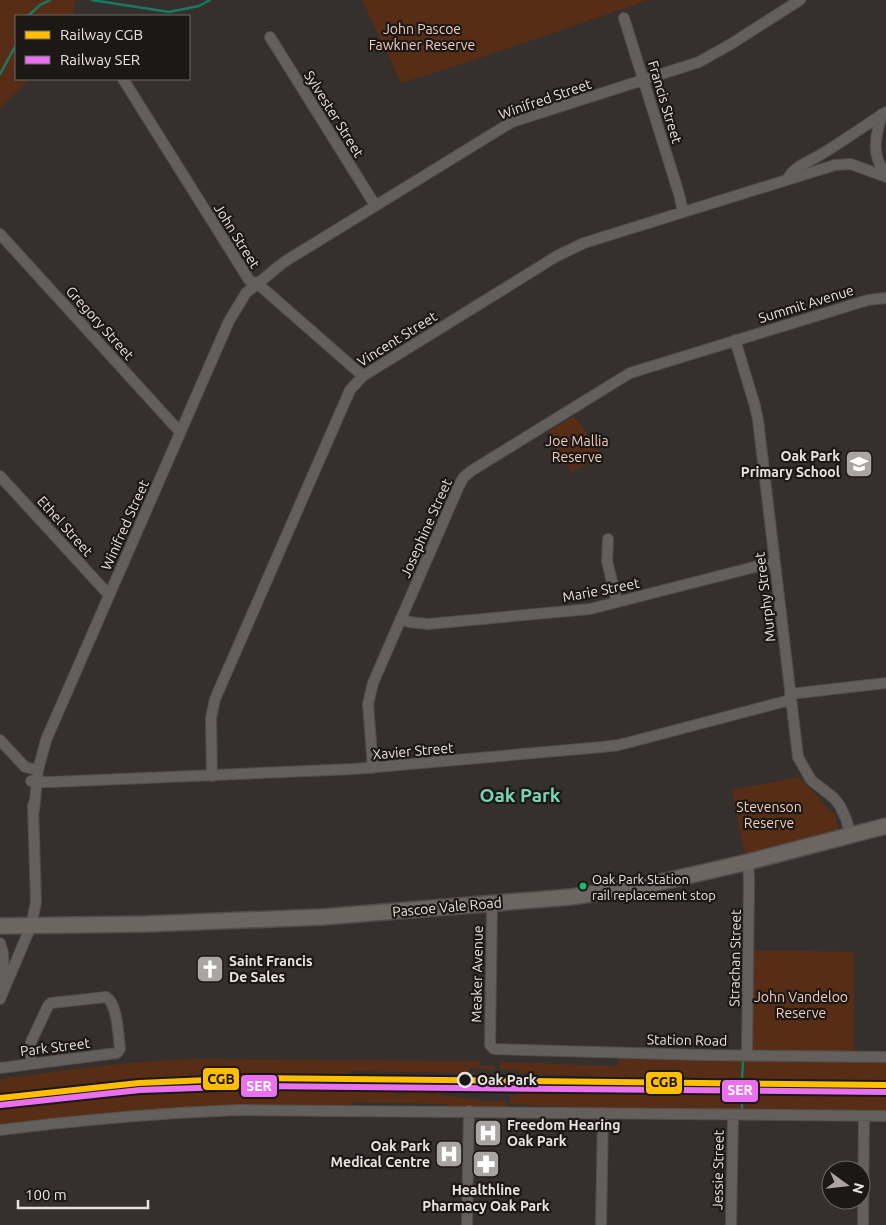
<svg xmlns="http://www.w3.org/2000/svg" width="886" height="1225" viewBox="0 0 886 1225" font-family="Ubuntu,sans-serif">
	<rect width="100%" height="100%" fill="#35302e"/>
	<path fill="#582d16" d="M0,0H75L73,16H16V79H30L0,108Z
		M362,0H649L468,62L401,83Z
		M574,416L603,456L571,472L549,431Z
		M799,777L835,815L838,829L745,854L732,790Z
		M748,950L854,952V1060L886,1061V1082L630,1078L519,1073V1070H500V1062L618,1066L619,1058L748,1059Z
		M197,1059L480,1061L479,1066H494V1070L469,1068V1073L350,1071V1074L183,1076L120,1080L0,1094V1079C66,1070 131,1061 197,1059Z
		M349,1087L350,1089L396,1090V1094H408L409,1090H427L428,1094H438V1091H441V1095L463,1097V1099H480V1101H506V1108L451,1107L445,1104L354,1102L349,1105C295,1105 240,1105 186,1107C123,1111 62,1119 0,1126V1107L97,1095L140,1092L246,1088Z
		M556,1090L886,1094V1112L598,1109L510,1104V1095H518L519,1092H556Z"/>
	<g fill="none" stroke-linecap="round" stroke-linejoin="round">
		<path stroke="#177a62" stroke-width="2.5" d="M92,0L169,12L199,6L210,0
			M28,16L40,5L50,0
			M0,74L16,45
			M742,1078L743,1062
			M742,1109V1093"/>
		<g stroke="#524d4b" stroke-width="12">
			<path id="minor" d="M624,18L679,194L683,212
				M270,37L375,205
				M123,79L249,280L258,284L363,376
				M882,114C876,134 870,156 886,173
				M788,178C795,166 808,162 820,155C842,142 864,126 886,112
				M0,234L180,432
				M735,340L755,406L758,420L798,757L811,780L834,798L840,806L846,819L851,836
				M0,476L109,595
				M608,539L607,561L617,602
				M401,618L409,622L428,624L590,609L774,562
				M790,694L886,683
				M0,740L25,767L38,770
				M373,768L368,704L373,683L458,488L463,478L471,471L630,373L858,303L868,300L886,298
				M212,776L211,718L215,699L350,390L363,376L557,256L584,243L835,165L851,164L886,177
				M31,781L51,782L354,769L602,747L619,745L790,700
				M34,810L38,770L46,740L229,321L246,293L284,262L502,128L512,122L699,62L731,44L800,0
				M492,904L490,1045L494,1049L703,1055L886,1057
				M0,943L3,953L4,988
				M0,999L31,926L36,902L33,805
				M747,1055L749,880L748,862
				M0,1068L117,1053L120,1049C118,1035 118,1004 106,997L51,1003L48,1006L31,1042V1063
				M0,1130C79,1120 159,1113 239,1110L886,1116
				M467,1225L469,1111
				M601,1225L603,1113
				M731,1225L733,1115
				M863,1225L864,1117"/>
		</g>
		<g stroke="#524d4b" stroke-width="18">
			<path id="primary" d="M0,926L145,924L322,917L571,897L648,885L748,862L886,826"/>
		</g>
		<use href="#minor" stroke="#625f5d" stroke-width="10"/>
		<use href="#primary" stroke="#6c6561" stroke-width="15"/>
		<g stroke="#1c1816" stroke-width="10">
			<path id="rail-1" d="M0,1098L139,1083L254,1078L886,1085"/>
		</g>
		<g stroke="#1c1816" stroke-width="10">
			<path id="rail-2" d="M1,1105L140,1090L254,1086L886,1092"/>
		</g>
		<use href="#rail-1" stroke="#ffbe00" stroke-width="6"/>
		<use href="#rail-2" stroke="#e971ef" stroke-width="6"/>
	</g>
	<defs>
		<g id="school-square" transform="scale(1.4375)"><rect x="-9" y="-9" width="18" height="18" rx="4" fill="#aaa4a2" stroke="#1c1816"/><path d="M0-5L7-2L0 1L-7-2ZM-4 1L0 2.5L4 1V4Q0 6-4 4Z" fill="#fff"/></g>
		<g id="church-square" transform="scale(1.4375)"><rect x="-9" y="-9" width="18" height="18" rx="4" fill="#aaa4a2" stroke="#1c1816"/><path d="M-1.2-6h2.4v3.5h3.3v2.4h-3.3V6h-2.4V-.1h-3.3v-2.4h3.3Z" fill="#fff"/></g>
		<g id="hospital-square" transform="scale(1.4375)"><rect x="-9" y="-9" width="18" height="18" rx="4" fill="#aaa4a2" stroke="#1c1816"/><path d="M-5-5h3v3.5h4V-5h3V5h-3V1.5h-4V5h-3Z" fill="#fff"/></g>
		<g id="pharmacy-square" transform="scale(1.4375)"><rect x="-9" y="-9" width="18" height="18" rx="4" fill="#aaa4a2" stroke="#1c1816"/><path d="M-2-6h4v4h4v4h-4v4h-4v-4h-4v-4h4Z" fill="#fff"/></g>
	</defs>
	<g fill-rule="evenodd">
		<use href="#school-square" x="859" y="464"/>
		<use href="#church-square" x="210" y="969"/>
		<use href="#hospital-square" x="488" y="1133"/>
		<use href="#hospital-square" x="449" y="1154"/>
		<use href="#pharmacy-square" x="486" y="1164"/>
	</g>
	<circle fill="#1ab867" stroke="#1c1816" stroke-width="2" cx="583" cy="886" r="4.5"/>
	<circle fill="#1c1816" stroke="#e9e3e0" stroke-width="2.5" cx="465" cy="1080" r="7"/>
	<g text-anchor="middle" stroke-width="4.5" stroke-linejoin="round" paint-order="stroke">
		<g font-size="13" fill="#e9e3e0" stroke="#1c1816" text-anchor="start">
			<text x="592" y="884">Oak Park Station<tspan x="592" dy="16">rail replacement stop</tspan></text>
		</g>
		<g font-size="14" fill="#f5cdba" stroke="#1c1816">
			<text x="422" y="34">John Pascoe<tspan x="422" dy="16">Fawkner Reserve</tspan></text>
			<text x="577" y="446">Joe Mallia<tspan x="577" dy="16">Reserve</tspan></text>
			<text x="769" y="812">Stevenson<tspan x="769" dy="16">Reserve</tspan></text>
			<text x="801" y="1002">John Vandeloo<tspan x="801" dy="16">Reserve</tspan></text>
		</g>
		<g font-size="14" fill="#e9e3e0" stroke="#1c1816">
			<text transform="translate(545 99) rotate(-19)" y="5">Winifred Street</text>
			<text transform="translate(665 102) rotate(73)" y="5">Francis Street</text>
			<text transform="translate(334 114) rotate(58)" y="5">Sylvester Street</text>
			<text transform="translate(237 236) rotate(58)" y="5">John Street</text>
			<text transform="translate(806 304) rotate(-17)" y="5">Summit Avenue</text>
			<text transform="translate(100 323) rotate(48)" y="5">Gregory Street</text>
			<text transform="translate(397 339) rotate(-32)" y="5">Vincent Street</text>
			<text transform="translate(125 525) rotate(-66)" y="5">Winifred Street</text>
			<text transform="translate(65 526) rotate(48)" y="5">Ethel Street</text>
			<text transform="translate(426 528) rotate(-66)" y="5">Josephine Street</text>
			<text transform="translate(601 590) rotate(-11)" y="5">Marie Street</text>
			<text transform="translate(765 597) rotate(-97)" y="5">Murphy Street</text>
			<text transform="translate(413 751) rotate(-5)" y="5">Xavier Street</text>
			<text transform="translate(447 907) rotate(-5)" y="5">Pascoe Vale Road</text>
			<text transform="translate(735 958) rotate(-89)" y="5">Strachan Street</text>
			<text transform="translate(477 974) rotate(-89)" y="5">Meaker Avenue</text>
			<text transform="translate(687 1040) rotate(1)" y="5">Station Road</text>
			<text transform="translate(55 1047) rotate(-7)" y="5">Park Street</text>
			<text transform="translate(718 1170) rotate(-89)" y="5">Jessie Street</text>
		</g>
		<g font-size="14" font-weight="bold" fill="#e9e3e0" stroke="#1c1816" text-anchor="end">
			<text x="840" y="461">Oak Park<tspan x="840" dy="16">Primary School</tspan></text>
			<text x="229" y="966" text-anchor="start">Saint Francis<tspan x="229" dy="16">De Sales</tspan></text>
			<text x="507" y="1130" text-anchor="start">Freedom Hearing<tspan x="507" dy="16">Oak Park</tspan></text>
			<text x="430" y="1151">Oak Park<tspan x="430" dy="16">Medical Centre</tspan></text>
			<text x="486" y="1195" text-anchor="middle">Healthline<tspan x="486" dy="16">Pharmacy Oak Park</tspan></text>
		</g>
		<g font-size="14" font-weight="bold" fill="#e9e3e0" stroke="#1c1816" text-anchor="start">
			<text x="477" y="1085">Oak Park</text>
		</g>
		<g font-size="19" font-weight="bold" fill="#77d5b9" stroke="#1c1816">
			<text x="520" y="802">Oak Park</text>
		</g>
	</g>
	<g stroke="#1c1816" stroke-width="2">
		<rect x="202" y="1067" width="38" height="24" rx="5" fill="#ffbe00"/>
		<rect x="645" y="1071" width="38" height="24" rx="5" fill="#ffbe00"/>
		<rect x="240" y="1074" width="38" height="24" rx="5" fill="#e971ef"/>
		<rect x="721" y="1079" width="38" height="24" rx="5" fill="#e971ef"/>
	</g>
	<g font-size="14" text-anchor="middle" font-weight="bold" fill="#fff">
		<text x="259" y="1091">SER</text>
		<text x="740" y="1095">SER</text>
	</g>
	<g font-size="14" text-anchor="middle" font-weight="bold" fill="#111">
		<text x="221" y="1084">CGB</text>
		<text x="664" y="1087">CGB</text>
	</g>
	<rect x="15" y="15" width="175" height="65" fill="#1c1816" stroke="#6e6967"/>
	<rect x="25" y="31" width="25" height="8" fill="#ffbe00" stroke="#6e6967"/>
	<text x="60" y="40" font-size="15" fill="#e9e3e0">Railway CGB</text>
	<rect x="25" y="56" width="25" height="8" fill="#e971ef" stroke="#6e6967"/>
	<text x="60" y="65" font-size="15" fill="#e9e3e0">Railway SER</text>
	<g transform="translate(846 1185) rotate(105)"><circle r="24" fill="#1c1816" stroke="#6e6967"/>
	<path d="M0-4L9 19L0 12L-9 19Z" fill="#aaa4a2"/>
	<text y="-8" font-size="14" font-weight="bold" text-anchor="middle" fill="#e9e3e0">N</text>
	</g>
	<path d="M18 1200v8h130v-8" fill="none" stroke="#e9e3e0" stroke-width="2.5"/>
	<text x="25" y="1200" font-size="15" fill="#e9e3e0" stroke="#1c1816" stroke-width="4" paint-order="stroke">100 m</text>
</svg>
